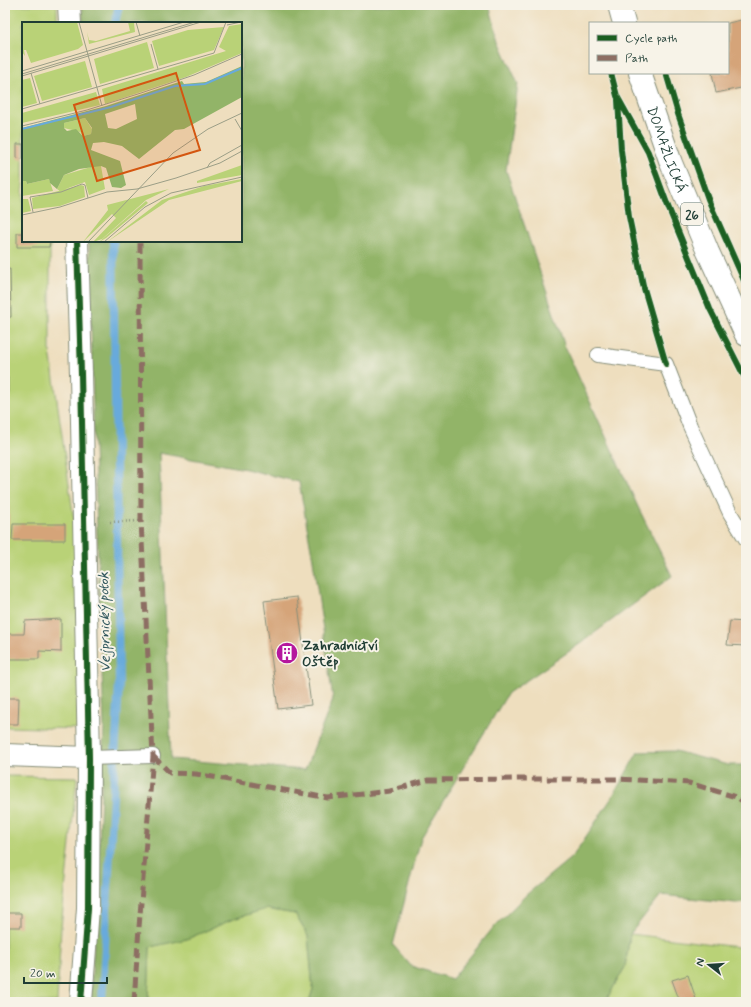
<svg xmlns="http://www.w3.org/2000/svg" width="751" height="1007" viewBox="0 0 751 1007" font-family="Mynerve,sans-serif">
	<rect width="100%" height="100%" fill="#f7f3e8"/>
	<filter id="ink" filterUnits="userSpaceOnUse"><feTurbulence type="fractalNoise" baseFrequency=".025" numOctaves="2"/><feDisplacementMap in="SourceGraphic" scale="8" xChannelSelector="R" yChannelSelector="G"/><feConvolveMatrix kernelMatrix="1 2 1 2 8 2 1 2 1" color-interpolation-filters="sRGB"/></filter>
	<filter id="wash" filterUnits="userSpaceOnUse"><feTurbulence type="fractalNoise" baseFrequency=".012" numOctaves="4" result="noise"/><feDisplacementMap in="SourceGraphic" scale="16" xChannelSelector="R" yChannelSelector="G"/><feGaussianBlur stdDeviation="0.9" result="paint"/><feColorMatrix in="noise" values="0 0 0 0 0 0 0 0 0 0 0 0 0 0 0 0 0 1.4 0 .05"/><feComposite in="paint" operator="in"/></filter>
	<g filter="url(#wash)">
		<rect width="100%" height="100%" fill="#eedebe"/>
		<path fill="#b9d277" stroke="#6c8856" d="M5,5H57V23H23V241H50V351L77,541L82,729L5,727Z
			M5,776L77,777L61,927L57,1002H5Z
			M266,909L295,914L308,936L313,989L309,1002H148L150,947L187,939L233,919Z
			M630,934L746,948V1002H605L625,967Z"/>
		<path fill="#92b468" stroke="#58784e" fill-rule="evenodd" d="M82,5H489L499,41L518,84L506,170L565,347L638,507L672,576L574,648L508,693L421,838L393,945L411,966L452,979L493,928L526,895L573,856L611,799L638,752L675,751L728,765H746V902L736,903L661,895L630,934L625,967L605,1002H309L313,989L308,936L295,914L266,909L233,919L187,939L150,947L148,1002H90L96,912L104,727L94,445L89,241H241V23H83ZM159,453L246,469L299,482L313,560L333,699L305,770L171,759Z"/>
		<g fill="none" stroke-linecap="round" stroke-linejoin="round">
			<path stroke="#68aadc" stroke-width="8" d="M115,23L119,5
				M102,1002L119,683L113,241"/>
		</g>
		<g id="blocks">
			<path fill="#d5a479" d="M746,19V87L716,93L712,73H728V23Z
				M17,144H23V159L17,158Z
				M17,233H23V241H50L49,247H17Z
				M10,269L11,317L5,318V270Z
				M8,377V399H7V421H5V378Z
				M5,506H9V528H5Z
				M13,524H65V540H12Z
				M5,583H6L7,618H5Z
				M297,597L311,705L278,709L264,601Z
				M61,619V652L39,651V659H5V634H24L25,621Z
				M730,621L746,622V646L727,645Z
				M5,698H19L18,724H5Z
				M5,913H21V927H5Z
				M688,975L696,999L685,1002H680L672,980Z"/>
		</g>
	</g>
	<g filter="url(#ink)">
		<use href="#blocks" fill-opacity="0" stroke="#868e79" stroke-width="1"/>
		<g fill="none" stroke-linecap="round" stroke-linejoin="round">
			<g stroke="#868e79" stroke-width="16">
				<path id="service" d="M598,355L666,364L690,426L730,513L746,539
					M89,758L153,756"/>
			</g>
			<g stroke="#868e79" stroke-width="24">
				<path id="minor" d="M69,5L70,23
					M77,241L81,374L89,758L88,908L81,1002
					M5,755L89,758"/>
			</g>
			<g stroke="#868e79" stroke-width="24">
				<g id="primary">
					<path d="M619,5L624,23"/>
					<path id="s1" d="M640,73L671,163L708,252L746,335"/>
				</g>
			</g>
			<path stroke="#868e79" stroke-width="2.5" stroke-dasharray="1 3" stroke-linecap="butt" d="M110,522L141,521"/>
			<use href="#service" stroke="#fff" stroke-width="14"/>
			<use href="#minor" stroke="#fff" stroke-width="22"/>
			<use href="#primary" stroke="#fff" stroke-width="22"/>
			<path stroke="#8d6e63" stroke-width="5" stroke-dasharray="10 5" stroke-linecap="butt" d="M153,756L170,773L196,774L328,798L390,791L428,780L521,779H618L689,783L736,797L746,803
				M134,1002L139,927L153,756L141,521L140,241"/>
			<g stroke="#f7f3e8" stroke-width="8">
				<path id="cycleway" d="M611,73L617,96L648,152L669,209L710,309L746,380
					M666,73L678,114L708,199L746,285
					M618,100L621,150L629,217L643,285L666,364
					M77,241L81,374L89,758L88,908L81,1002"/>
			</g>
			<use href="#cycleway" stroke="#1b5e20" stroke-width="6"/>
		</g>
	</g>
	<defs>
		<g id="building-disc" transform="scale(1.15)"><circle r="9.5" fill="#b5179e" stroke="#f7f3e8"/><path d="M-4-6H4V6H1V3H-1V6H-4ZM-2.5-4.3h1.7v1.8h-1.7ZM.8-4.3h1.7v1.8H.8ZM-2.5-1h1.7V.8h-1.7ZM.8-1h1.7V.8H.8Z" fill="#fff"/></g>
	</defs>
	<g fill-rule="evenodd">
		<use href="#building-disc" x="287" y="653"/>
	</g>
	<g text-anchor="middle" stroke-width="4" stroke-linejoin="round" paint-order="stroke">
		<rect fill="#f7f3e8" stroke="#60746a" stroke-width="1" x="681" y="203" width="22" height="22" rx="3"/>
		<g font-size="13" font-weight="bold" fill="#1f3d34">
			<text x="692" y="219">26</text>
		</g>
		<g font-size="14" fill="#1f3d34" stroke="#f7f3e8">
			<text dy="5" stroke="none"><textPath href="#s1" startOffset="81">DOMAŽLICKÁ</textPath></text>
		</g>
		<g font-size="14" font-weight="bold" fill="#1f3d34" stroke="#f7f3e8" text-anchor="start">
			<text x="302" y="650">Zahradnictví<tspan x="302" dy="16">Oštěp</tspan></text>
		</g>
		<g font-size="15" font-style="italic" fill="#31585e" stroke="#f7f3e8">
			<text transform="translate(104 622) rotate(-91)" y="5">Vejprnický potok</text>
		</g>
	</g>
	<g transform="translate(22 22)">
		<rect width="220" height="220" fill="#eedebe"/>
		<path d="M0,0H55L61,23L56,27L9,41L4,28H2L3,34L0,30ZM106,0L112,1L113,10L67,22L65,10L67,18L74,19L108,9ZM220,2V31L164,55L83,82L80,67L204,29L197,25L207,4ZM202,5L192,28L137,44L130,19L166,8ZM125,20L132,46L78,62L72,37ZM63,39L70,65L20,79L12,54ZM8,56L15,81L0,85V58ZM74,70L78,83L0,101V91ZM63,96L70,107L69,112L61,114L58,110L42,106V101ZM220,143V153L175,161V159ZM72,144H79L83,167L67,173L63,160L38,169L35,167L42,153ZM27,157L31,169L0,174L1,177H6L9,189L0,191V159H4L5,162ZM220,157V159L147,178L85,220L140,178L182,164ZM59,163L62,164L63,175L38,184L11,187L10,176ZM147,167L124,178L80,217L71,220L94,196L90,192L61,220L86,188L85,183ZM124,179L126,181L84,216L77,220Z" fill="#b9d277"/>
		<path d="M220,44V75L162,107L153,108L117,137L100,124L82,120L71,121L69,128L98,139L104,163L99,166L90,165L84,146L79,144L57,147L42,153L35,167L28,161L27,157L5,162L4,159H0V106L84,84L160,59L162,62L184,60ZM113,82L115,97L94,107L86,106L83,92ZM63,96L70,106L69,112L61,114L54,107L45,109L42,106V101Z" fill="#92b468" fill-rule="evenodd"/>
		<path fill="none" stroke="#68aadc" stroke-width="2" d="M0,107L89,85L153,64L183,62L220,46"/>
		<path fill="none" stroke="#9b9e87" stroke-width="1" d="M57,0L80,84M114,0L118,14M205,3L219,0M129,22L136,47M0,49L162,0M9,51L18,82M0,52L173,0M0,54L179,0M0,87L192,31L204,0M213,97L220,109M0,104L65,88L119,71L172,53L220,32M185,146L188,141L220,123M11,190L8,175L39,170L60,162L63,163L66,176M0,193L38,185L85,170L115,167L154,156L198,141L220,129M66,220L151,131L186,107L220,91M82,220L123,185L149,171L220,155"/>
		<path fill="#d45610" fill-opacity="0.15" stroke="#d45610" stroke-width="2" d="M154,51L178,128L75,159L52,83Z"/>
		<rect width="220" height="220" fill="none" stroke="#1f3d34" stroke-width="2"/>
	</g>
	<rect width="751" height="1007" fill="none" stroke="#f7f3e8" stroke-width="20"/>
	<rect x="589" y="22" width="140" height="52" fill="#f7f3e8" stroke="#a1aaa0"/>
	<rect x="597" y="35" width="20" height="6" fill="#1b5e20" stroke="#a1aaa0"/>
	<text x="625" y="42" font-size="12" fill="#1f3d34">Cycle path</text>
	<rect x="597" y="55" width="20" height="6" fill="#8d6e63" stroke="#a1aaa0"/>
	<text x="625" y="62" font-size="12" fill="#1f3d34">Path</text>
	<g transform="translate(709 965) rotate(287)" stroke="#f7f3e8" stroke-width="3" paint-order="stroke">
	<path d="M0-3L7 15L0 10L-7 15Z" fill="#1f3d34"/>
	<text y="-6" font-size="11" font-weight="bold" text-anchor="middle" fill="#1f3d34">N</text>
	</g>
	<path d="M24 977v6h83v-6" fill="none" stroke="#1f3d34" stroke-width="2"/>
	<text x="30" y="977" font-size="12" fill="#1f3d34" stroke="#f7f3e8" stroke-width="3" paint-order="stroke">20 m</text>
</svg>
